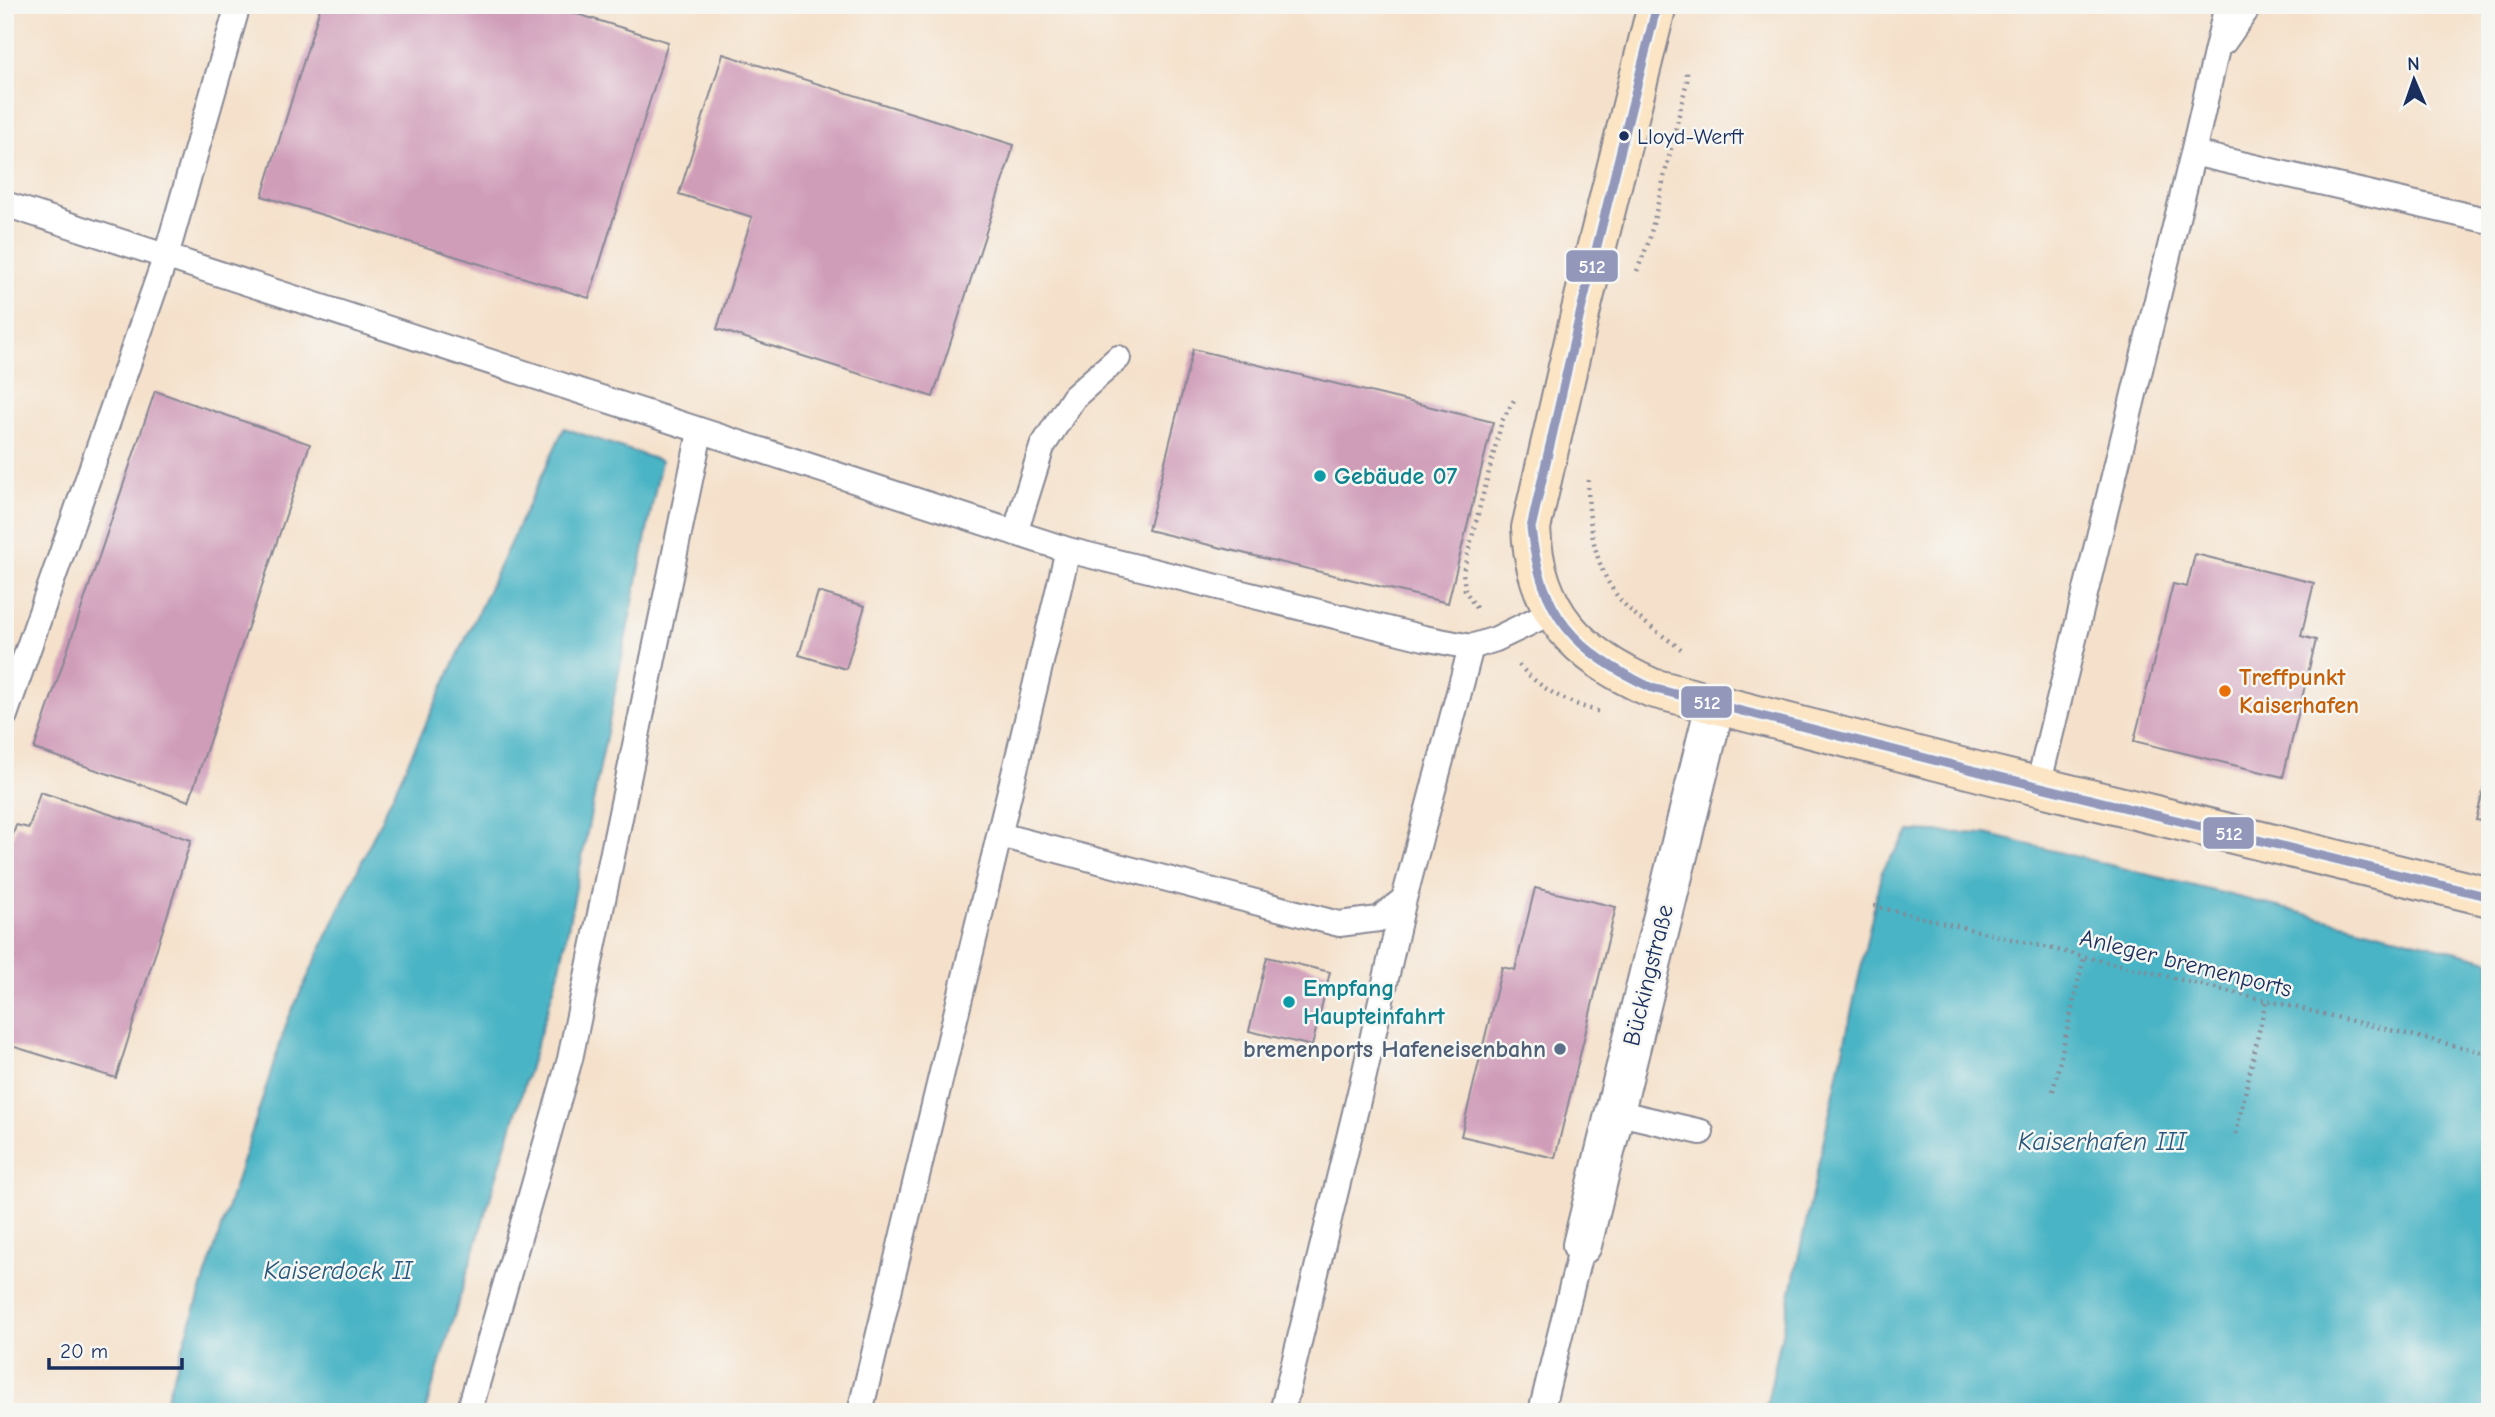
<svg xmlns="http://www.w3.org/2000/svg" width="2495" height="1417" viewBox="0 0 2495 1417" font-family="'Comic Neue',sans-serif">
	<rect width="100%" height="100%" fill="#f6f6f2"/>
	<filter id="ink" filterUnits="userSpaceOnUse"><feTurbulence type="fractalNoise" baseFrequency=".0143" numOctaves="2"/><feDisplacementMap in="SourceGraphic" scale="14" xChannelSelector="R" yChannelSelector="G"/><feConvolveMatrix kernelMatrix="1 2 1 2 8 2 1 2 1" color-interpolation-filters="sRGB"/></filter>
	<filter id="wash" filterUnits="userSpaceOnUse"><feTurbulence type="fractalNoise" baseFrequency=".00686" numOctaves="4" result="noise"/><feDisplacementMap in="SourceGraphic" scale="28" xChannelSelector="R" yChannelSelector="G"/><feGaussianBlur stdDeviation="1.57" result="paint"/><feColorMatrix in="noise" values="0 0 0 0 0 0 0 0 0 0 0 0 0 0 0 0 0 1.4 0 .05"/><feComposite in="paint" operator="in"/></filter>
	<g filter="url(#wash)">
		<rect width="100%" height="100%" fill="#f5e1cb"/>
		<path fill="#48b4c5" stroke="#327292" stroke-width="2" d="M564,428L661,461L560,968L425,1412H162L288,1019Z
			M1910,831L1986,834L2490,960V1412H1765L1882,870Z"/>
		<g id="blocks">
			<path fill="#d09db9" d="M321,5H548L668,42L589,298L262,196Z
				M723,54L1014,145L933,397L717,329L752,217L679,194Z
				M1193,349L1493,422L1448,603L1148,530Z
				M155,391L310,444L189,801L34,749Z
				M2195,554L2314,583L2301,636L2316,640L2283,777L2134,741L2173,584L2187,587Z
				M818,592L865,606L846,669L799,655Z
				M2489,765L2490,766V823L2476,820Z
				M40,792L191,840L116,1078L5,1044V861L16,825L29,828Z
				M1535,888L1616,907L1555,1158L1461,1136L1502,967L1515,970Z
				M1267,957L1330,972L1312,1046L1249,1031Z"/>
		</g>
	</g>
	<g filter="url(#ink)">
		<use href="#blocks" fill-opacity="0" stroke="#888894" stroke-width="2"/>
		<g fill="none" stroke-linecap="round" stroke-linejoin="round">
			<g stroke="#888894" stroke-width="28">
				<path id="service" d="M2224,42L2250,5
					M2193,153L2227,5
					M5,204L1068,550L1424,638L1471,647L1496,639L1554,611
					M1015,533L1042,447L1074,397L1118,358
					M5,715L166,256L238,5
					M2038,786L2193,153L2490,221
					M1000,835L1339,924L1379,919L1404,899L1471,647
					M1615,1112L1701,1132
					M469,1412L570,1059L700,432
					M860,1412L1068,550
					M1282,1412L1362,1084L1404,899
					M1541,1412L1582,1245"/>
			</g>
			<g stroke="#888894" stroke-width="42">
				<path id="minor" d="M1582,1245L1715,705"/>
			</g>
			<g stroke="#888894" stroke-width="42">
				<path id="secondary" d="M1657,5L1581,310L1531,528C1535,612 1578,656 1652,688L1984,773L2490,897"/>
			</g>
			<path stroke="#888894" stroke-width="4.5" stroke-dasharray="2 5" stroke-linecap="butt" d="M1637,271L1649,241L1687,81V69
				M1588,480C1588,523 1594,574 1626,606C1642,622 1662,635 1681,649
				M1476,608L1465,590L1463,572L1502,421L1514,400
				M1519,665C1541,690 1569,704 1601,712
				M1874,906L2490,1054
				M2053,1091L2084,956
				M2236,1134L2266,1000"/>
			<use href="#service" stroke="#fff" stroke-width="24"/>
			<use href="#minor" stroke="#fff" stroke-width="38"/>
			<use href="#secondary" stroke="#fce5c4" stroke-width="38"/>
			<g stroke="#f6f6f2" stroke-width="14">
				<path id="bus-1" d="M1657,5L1581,310L1531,528C1541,616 1574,651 1652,688L1984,773L2490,897"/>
			</g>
			<use href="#bus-1" stroke="#9398ba" stroke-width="9"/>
		</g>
	</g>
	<circle fill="#1b2f5e" stroke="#f6f6f2" stroke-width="2.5" cx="1624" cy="136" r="6"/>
	<g fill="#0f9aa8" stroke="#f6f6f2" stroke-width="2.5">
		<circle cx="1320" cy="476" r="7"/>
		<circle cx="1289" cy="1002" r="7"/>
	</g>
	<circle fill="#e8710a" stroke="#f6f6f2" stroke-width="2.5" cx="2225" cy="691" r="7"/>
	<circle fill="#5c6f8a" stroke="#f6f6f2" stroke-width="2.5" cx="1560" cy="1049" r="7"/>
	<g text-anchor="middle" stroke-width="5" stroke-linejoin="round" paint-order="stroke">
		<g font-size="22" fill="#1b2f5e" stroke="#f6f6f2" text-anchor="start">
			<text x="1637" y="144">Lloyd-Werft</text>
		</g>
		<g font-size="24" font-weight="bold" fill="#0d838f" stroke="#f6f6f2" text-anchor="start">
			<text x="1334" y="484">Gebäude 07</text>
			<text x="1303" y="996">Empfang<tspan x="1303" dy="28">Haupteinfahrt</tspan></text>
		</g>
		<g font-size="24" font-weight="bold" fill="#c56008" stroke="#f6f6f2" text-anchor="start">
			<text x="2239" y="685">Treffpunkt<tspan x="2239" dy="28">Kaiserhafen</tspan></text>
		</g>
		<g font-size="24" fill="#1b2f5e" stroke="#f6f6f2">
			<text transform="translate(2186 963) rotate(14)" y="8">Anleger bremenports</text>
			<text transform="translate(1648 975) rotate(-76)" y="8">Bückingstraße</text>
		</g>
		<g font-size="24" font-weight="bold" fill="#4e5e75" stroke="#f6f6f2" text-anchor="end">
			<text x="1546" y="1057">bremenports Hafeneisenbahn</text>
		</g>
		<g font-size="26" font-style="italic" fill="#28577d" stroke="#f6f6f2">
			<text x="2102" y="1150">Kaiserhafen III</text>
			<text x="338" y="1279">Kaiserdock II</text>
		</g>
	</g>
	<g stroke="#f6f6f2" stroke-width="2.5">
		<rect x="1565" y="249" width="54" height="34" rx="7" fill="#9398ba"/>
		<rect x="1680" y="685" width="53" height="34" rx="7" fill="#9398ba"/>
		<rect x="2202" y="816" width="53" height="34" rx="7" fill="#9398ba"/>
	</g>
	<g font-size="19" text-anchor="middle" font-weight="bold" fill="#fff">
		<text x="1592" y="273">512</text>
		<text x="1707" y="709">512</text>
		<text x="2229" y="840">512</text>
	</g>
	<rect width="2495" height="1417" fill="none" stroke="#f6f6f2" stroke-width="28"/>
	<g transform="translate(2414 80) rotate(358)" stroke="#f6f6f2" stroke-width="5" paint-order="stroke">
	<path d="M0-5L12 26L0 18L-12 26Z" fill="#1b2f5e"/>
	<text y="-10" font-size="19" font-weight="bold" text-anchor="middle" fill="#1b2f5e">N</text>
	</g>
	<path d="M49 1358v10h133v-10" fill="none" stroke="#1b2f5e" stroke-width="3.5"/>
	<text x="60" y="1358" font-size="21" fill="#1b2f5e" stroke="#f6f6f2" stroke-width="5" paint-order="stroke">20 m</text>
</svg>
